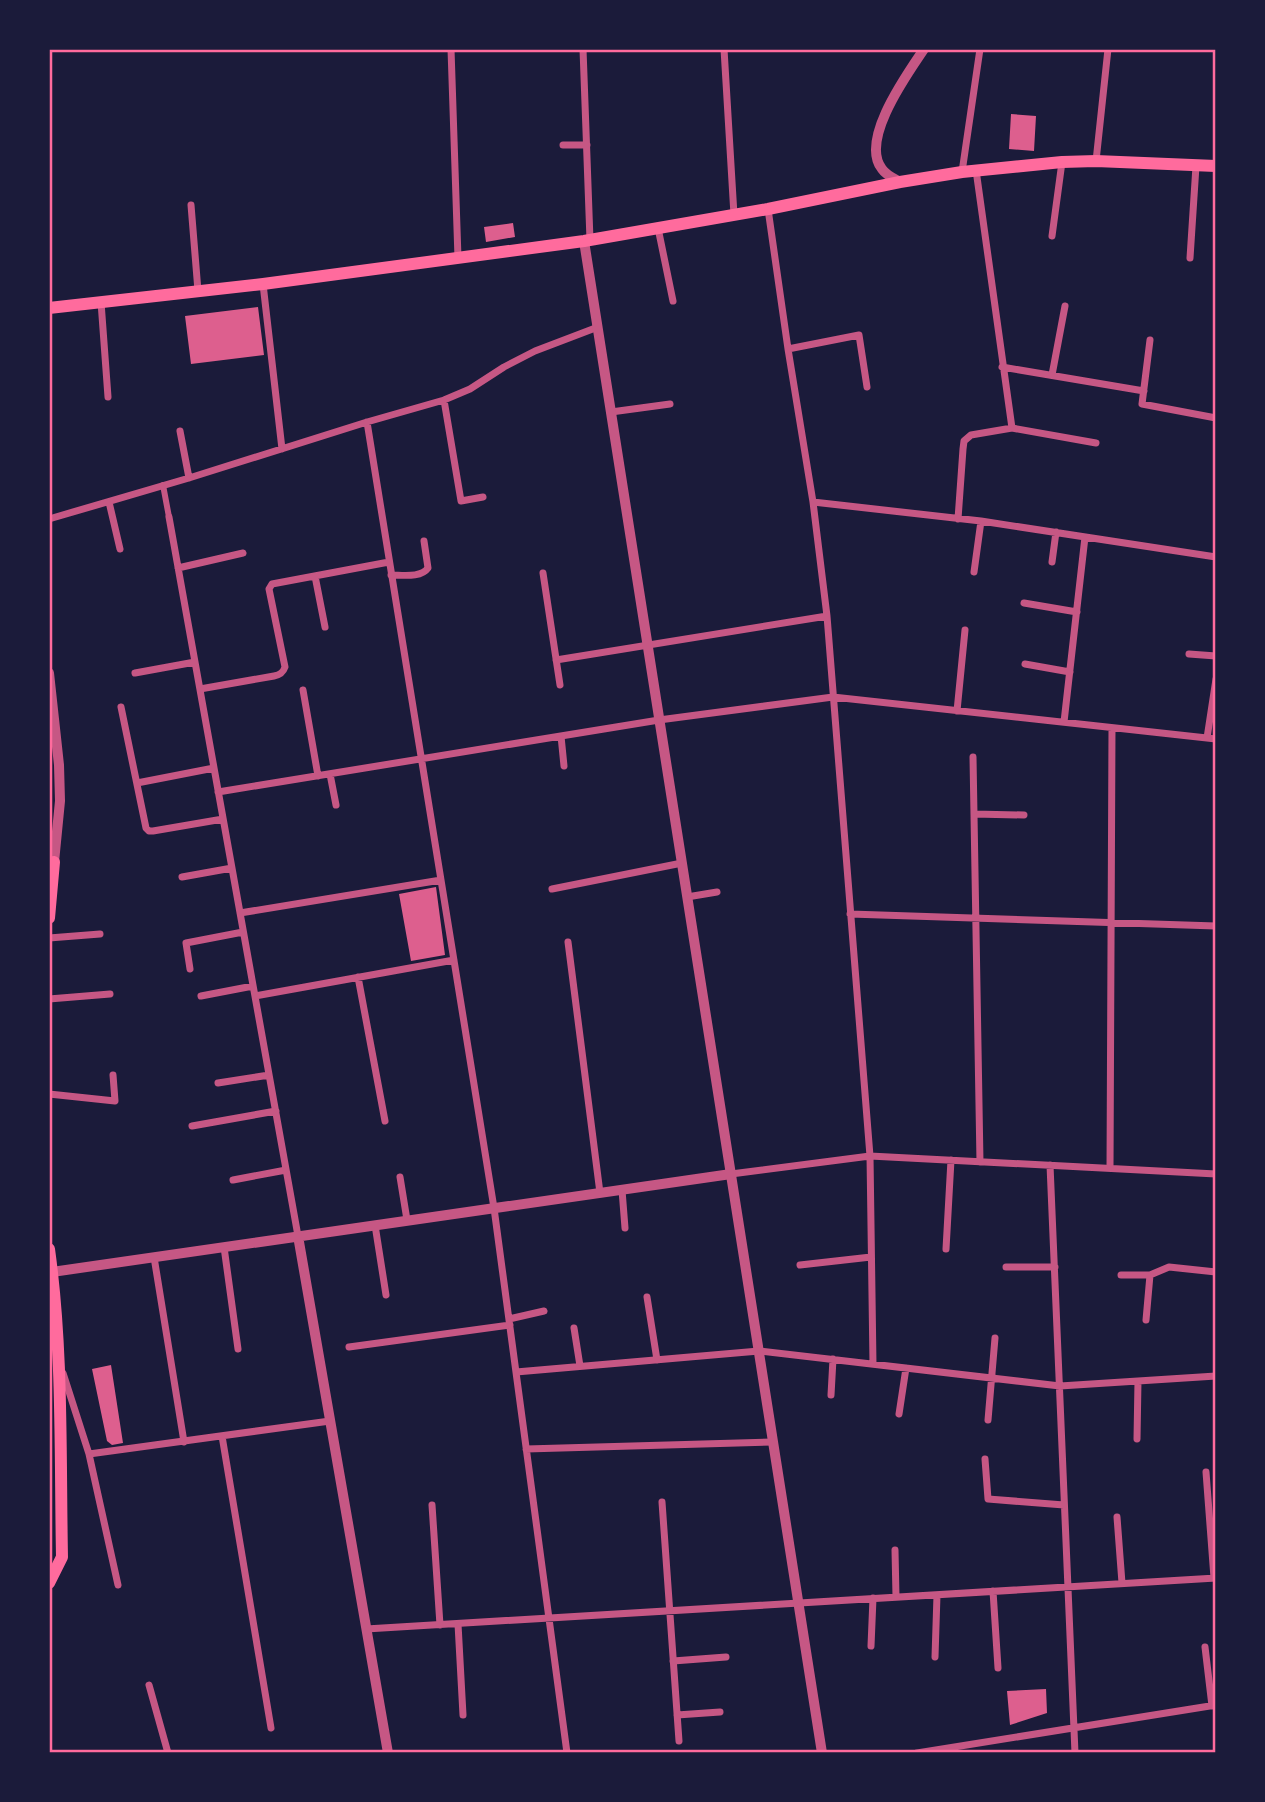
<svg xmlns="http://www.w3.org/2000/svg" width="1265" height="1802" viewBox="0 0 1265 1802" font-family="'Fira Sans',sans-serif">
	<rect width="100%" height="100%" fill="#1b1b3a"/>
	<path fill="#dd5f8e" d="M1011,114L1036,116L1034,151L1009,149Z
		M513,223L515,237L486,242L484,227Z
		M258,307L264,355L191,364L185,316Z
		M436,887L445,955L411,961L399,894Z
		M111,1365L123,1443L112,1445L107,1441L92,1369Z
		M1046,1689L1047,1713L1010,1725L1007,1691Z"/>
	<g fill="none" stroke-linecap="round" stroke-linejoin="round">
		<path stroke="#c65784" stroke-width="6" d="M163,485L169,517"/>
		<path stroke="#c65784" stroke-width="7" d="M451,49L458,258
			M583,49L590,240
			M724,49L734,215
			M563,145H587
			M1096,161L1108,49
			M976,170L1012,428
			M962,172L980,49
			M191,205L198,291
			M768,209L788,349L813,502L827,616L870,1156L873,1364
			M658,228L673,301
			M1052,236L1062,162
			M1190,258L1196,166
			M263,284L282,449
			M101,302L108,397
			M1150,340L1142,404L1216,418
			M788,349L859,335L867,387
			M1002,367L1144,391
			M1052,375L1065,306
			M444,400L461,501L483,497
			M611,412L670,404
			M367,422L494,1208L567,1753
			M180,431L189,478
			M109,502L120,549
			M813,502L981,521L1216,557
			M169,517L298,1236
			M49,519L189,478L367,422L444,400L470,389L504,367L535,351L598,327
			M958,519L963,449L964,441L971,435L1012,428L1096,443
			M1052,562L1056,532
			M178,568L243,553
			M974,572L981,521
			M543,573L560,685
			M391,575C403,575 421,578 428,568L424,541
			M315,576L325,627
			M1024,603L1077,612
			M1189,654L1216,656
			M556,660L827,616
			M1025,664L1070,672
			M135,673L195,662
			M200,689L274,676C280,675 283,673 285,667L269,589L272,584L389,562
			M303,690L318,776
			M121,707L146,828L149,831H153L223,819
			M957,711L965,630
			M1064,722L1085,537
			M561,736L564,766
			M1207,738L1216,679
			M973,757L980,1162
			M330,774L336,805
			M137,783L214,768
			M218,792L659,720L833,697L1216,739
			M974,814L1024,815
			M182,877L232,868
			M552,889L682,863
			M687,897L717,892
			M240,913L441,880
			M850,914L1216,926
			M49,938L100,934
			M568,942L600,1193
			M190,969L186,943L243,932
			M358,977L385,1121
			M201,996L253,986
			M255,996L454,960
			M49,999L110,994
			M218,1083L269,1075
			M49,1094L115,1101L113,1075
			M192,1126L276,1111
			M1050,1165L1075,1753
			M1110,1168L1112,728
			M731,1174L870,1156L1216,1174
			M400,1177L407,1220
			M233,1180L286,1170
			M622,1190L625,1228
			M375,1225L386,1295
			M224,1247L238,1349
			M946,1249L951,1160
			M154,1257L184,1442
			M800,1265L871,1257
			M1006,1267H1055
			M1121,1275H1150L1169,1267L1216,1272
			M647,1297L657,1360
			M509,1319L544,1311
			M1146,1320L1150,1275
			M574,1328L580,1366
			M349,1347L510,1325
			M516,1372L759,1351L1060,1386L1216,1376
			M63,1373L89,1454L118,1585
			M831,1395L833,1359
			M899,1414L906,1368
			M988,1420L995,1338
			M222,1436L271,1728
			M1137,1439L1138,1381
			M526,1449L773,1442
			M89,1454L330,1421
			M985,1459L988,1499L1064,1505
			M1206,1472L1214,1578
			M662,1502L679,1741
			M432,1505L440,1625
			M1117,1517L1122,1583
			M895,1550L896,1597
			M993,1591L998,1668
			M458,1624L463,1715
			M366,1629L1216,1578
			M871,1646L873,1598
			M1205,1647L1212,1706
			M935,1657L937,1595
			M673,1661L726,1657
			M149,1685L168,1753
			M677,1715L720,1712
			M917,1753L1216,1705"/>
		<path stroke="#c65784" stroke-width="10" d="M900,182C893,178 886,175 882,169C859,140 908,73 924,49
			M584,241L822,1753
			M49,673L59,765L60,801L54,862
			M298,1236L388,1753
			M52,1272L731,1174"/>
		<path stroke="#ff6b9d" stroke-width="12" d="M49,308L263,284L584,241L768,209L900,182L962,172L1062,162L1096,161L1216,166
			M49,918L54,862
			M49,1249C63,1350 60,1455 62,1557L49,1583"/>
	</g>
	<rect width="1265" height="1802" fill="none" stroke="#1b1b3a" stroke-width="102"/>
	<rect x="51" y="51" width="1163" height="1700" fill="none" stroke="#ff6b9d" stroke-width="2.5"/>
</svg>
